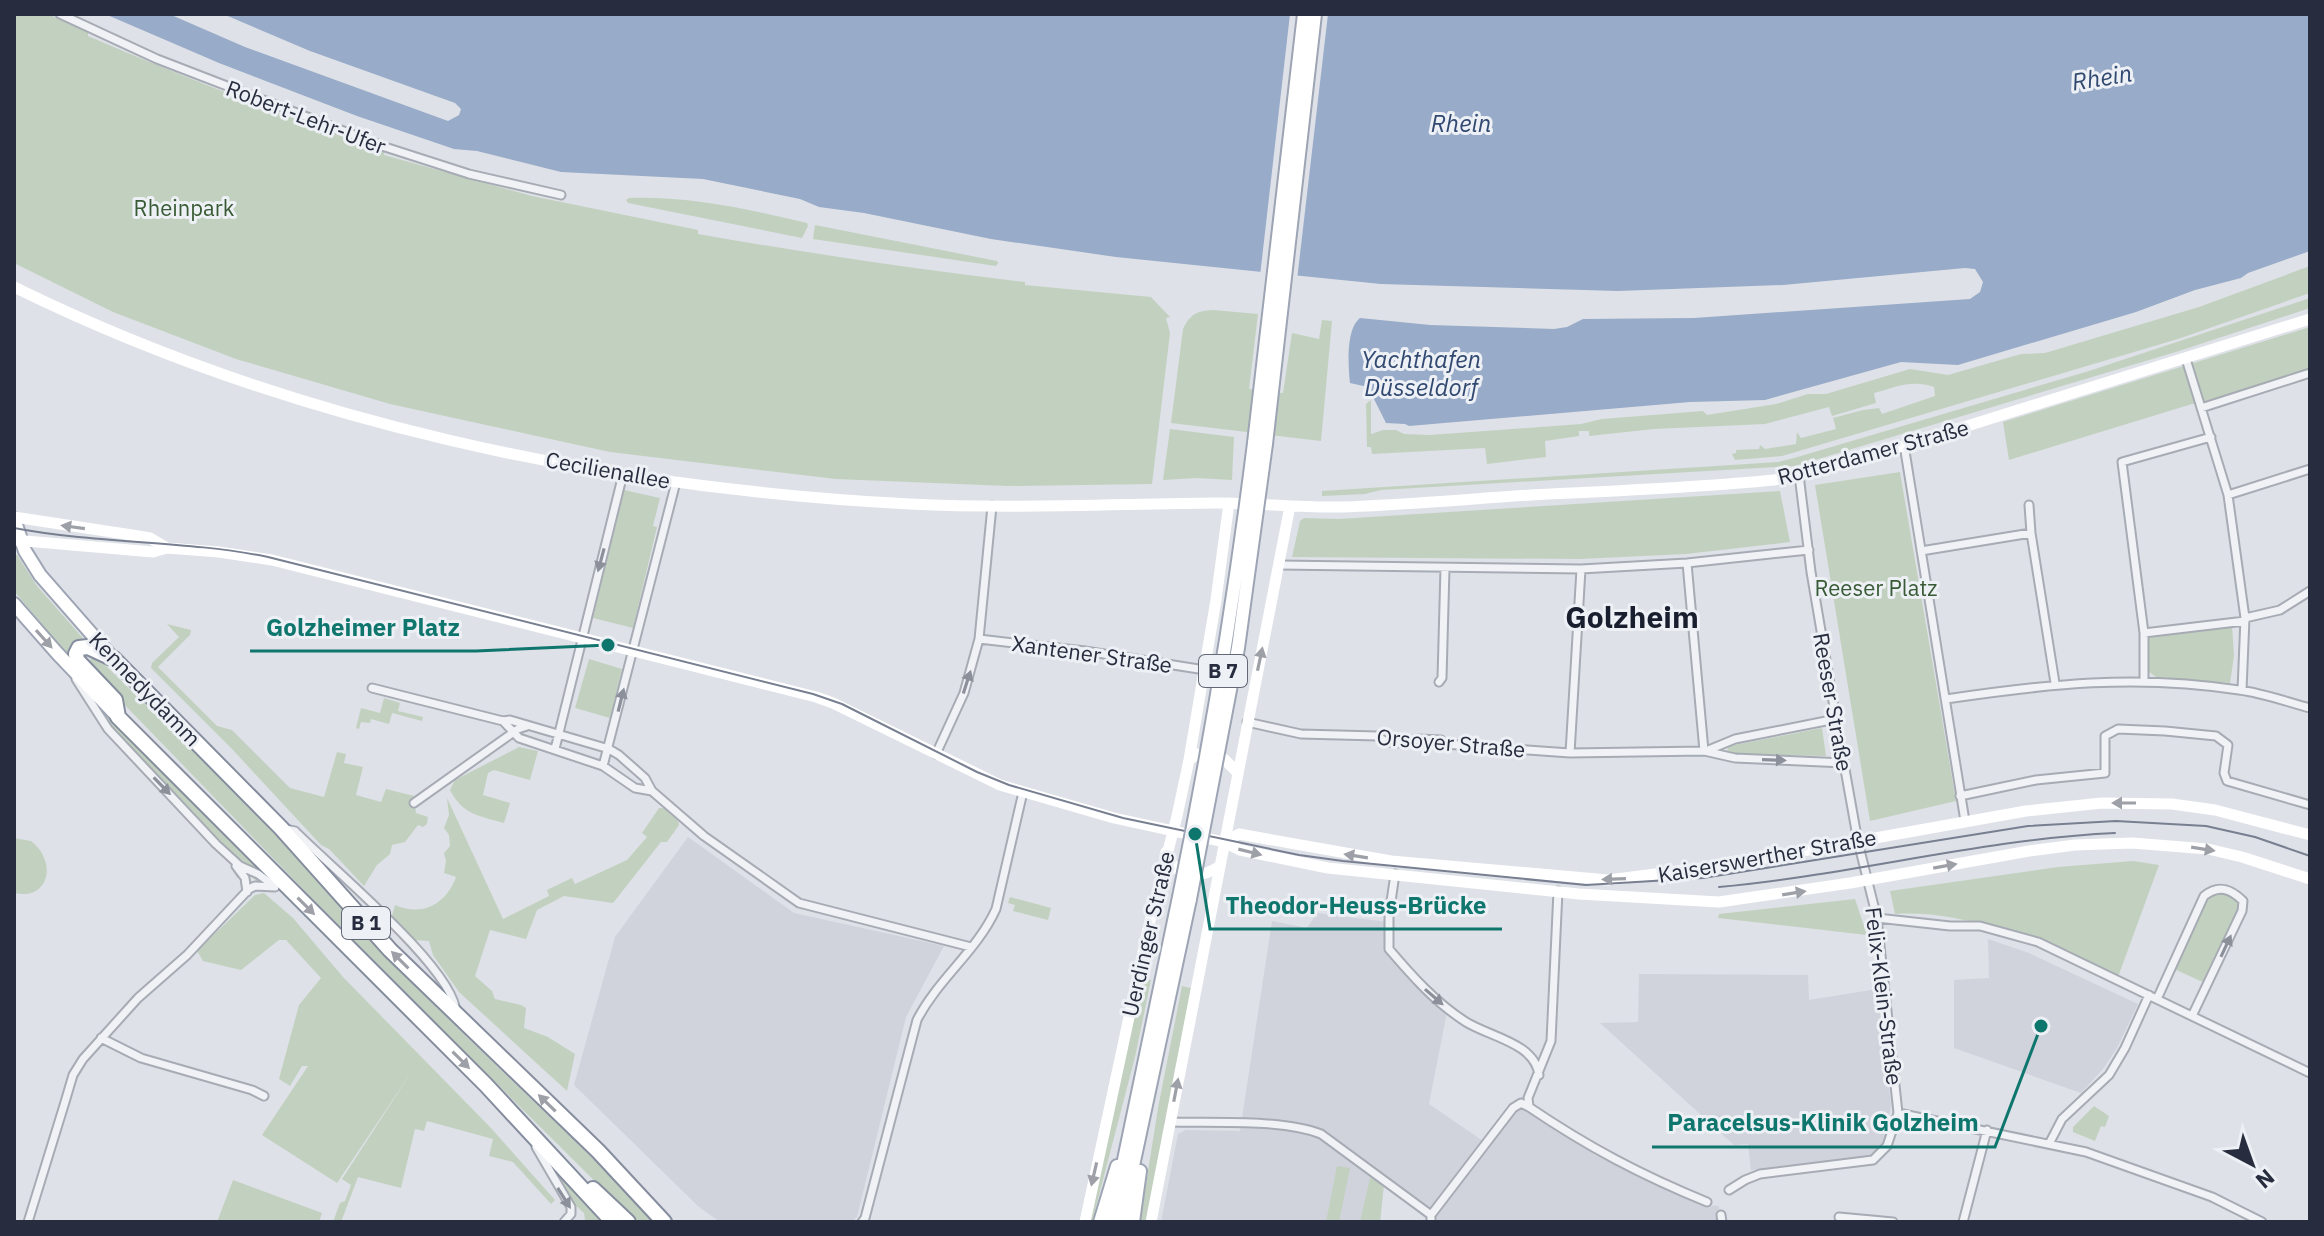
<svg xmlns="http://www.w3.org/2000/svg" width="2324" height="1236" viewBox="0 0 2324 1236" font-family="'IBM Plex Sans',sans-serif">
	<rect width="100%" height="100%" fill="#dee1e7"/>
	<path fill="#d0d3dc" d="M688,837L794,913L944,946L906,1017L857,1217L851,1222H720L699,1207L574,1085L615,937Z
		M1317,913L1387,922L1389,949L1447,1012L1429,1104L1486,1143L1521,1099L1583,1144L1707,1205L1719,1206L1721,1222H1430V1216L1384,1184L1380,1222H1161L1178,1134L1186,1130L1240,1131L1272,921L1307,928Z
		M1988,939L2029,953L2138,1004L2117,1048L2103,1069L2081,1093L1954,1048V980L1989,978Z
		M1639,974L1808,975L1809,1000L1877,989L1891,1105L1884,1142L1874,1155L1863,1159L1751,1170L1748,1144L1734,1145L1600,1023L1638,1022Z"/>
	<path fill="#c2d1bf" d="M14,14H48L88,32V36C185,78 284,116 384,151V155L532,196L698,230V234C807,253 915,269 1025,282V285L1151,297L1170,317L1166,318L1170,333L1152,484L1007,486L836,479L610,452L390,404L236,359L113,312L14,263Z
		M629,198C690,196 748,209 807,223L808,226L802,238L628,203L626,200Z
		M815,225L997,261L998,263L996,266L813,239Z
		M2310,266V293L2178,339L1782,456L1735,460L1732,454L1736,453V450L1759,449L1760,445L1765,449L1796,444L1797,432L1801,438L1836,429L1833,418L1863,410L1879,408L1882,414L1935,396L1934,387C1912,379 1896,387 1874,393L1876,403L1832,416L1829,407L1765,424L1654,429L1589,436V431H1579V436L1545,441L1546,457L1487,464L1485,448L1372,454L1371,447H1367L1366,404L1371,400V434L1383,430H1396L1404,434L1430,435L1581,424L1602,419L1703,411L1707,415L1776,404L1808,394H1826L1910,369L1948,375L2021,354L2045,353L2199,307Z
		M2310,298V308L2179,351L1795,466L1381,490L1365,494L1322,496V491L1778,462L1794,458L2089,371Z
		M1213,310L1258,314L1249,389L1283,393L1292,333L1319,339L1322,320L1332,321L1321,441L1171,423L1183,329C1190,314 1197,311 1213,310Z
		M2310,327V371L2207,404H2192L2009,460L2003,422Z
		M1170,429L1234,437L1232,480L1197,478L1163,480Z
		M1900,472L1956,801L1870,821L1815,485Z
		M624,490L660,498L653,526L657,527L633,628L593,618Z
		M1780,491L1790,542L1686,554L1580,559L1292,557L1300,521L1304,518L1339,519Z
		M14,555H17L37,586L88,644L73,661L14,591Z
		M167,624L191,630L190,635L158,667L217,726L232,730L290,788L324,797L337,752L346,754L344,763L363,767L356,795L381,802L386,789L414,796L416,813L428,817L427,824L423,827L418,825L405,842L392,845L390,854L377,865L364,886L329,849L321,845L232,749L151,668L152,663L179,637Z
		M2232,625L2234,656L2230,683L2156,677L2148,671L2147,635Z
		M95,655C155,715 218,771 276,833C314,872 348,915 385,954C472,1047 568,1130 656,1222H636L359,947L89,668L87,663Z
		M589,659L622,669L610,718L575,708Z
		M384,698L400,703L398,711L423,717L422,721L392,713L389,724L371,719L370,723L361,722L359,729L356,728L361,708L380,713Z
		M95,703L263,871L268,879L267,885L259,884L251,876L237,878L231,867V856L112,730Z
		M1822,728L1826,756L1731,754L1727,751L1729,746Z
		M519,747L538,751L530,780L494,770L488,773L483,795L510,803L504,823C479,816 462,814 450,790L455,780Z
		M447,798L503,919L549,896L547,890L572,878L575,884L627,860L647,837L642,833L659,808H664L678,821L679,825L667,842H661L613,903L564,896L537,910L526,939L490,930L475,976L492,991L495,999L521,1005L526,1008L524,1028L548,1037L575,1054L567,1091L459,992L433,955L429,941L413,940L392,916L395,905C423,917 446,904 456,877L444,873L446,861L444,853L450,846L449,835L444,828L449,815Z
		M14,838L31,841C58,862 49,901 14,893Z
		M2133,861L2159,865L2118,977C2047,949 1974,909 1895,914L1890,891L2058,867Z
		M2217,892L2235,897L2239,907L2205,983L2174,969L2206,898Z
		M264,893L293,918L343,977L491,1128L555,1200L551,1204L513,1162L489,1156L493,1139L427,1121L424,1131L415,1129L401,1188L358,1177L341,1222H333L340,1203L345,1201L351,1185L342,1179L412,1071L337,1183L262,1135L308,1066H302L290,1086L279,1079L299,1005L321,978L286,940H279L241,970L203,961L197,951L255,895Z
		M1010,897L1051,908L1048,920L1013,911L1015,905L1008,903Z
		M1855,899L1867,935L1718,918L1719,914Z
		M1142,978L1151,980L1135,1057L1092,1222H1089Z
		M1182,986L1191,988L1149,1210L1146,1222H1140L1158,1108Z
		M2094,1106L2109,1116L2105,1127L2101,1126L2095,1141L2073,1132V1127Z
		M1337,1166L1350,1168L1339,1222H1326Z
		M556,1173L558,1174L605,1222L585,1220L584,1213C572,1203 560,1189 556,1173Z
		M1370,1178L1384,1183L1380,1222H1360Z
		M233,1180L322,1213L319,1222H217Z"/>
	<path fill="#98abc8" d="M105,14H169L245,47L448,121L459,115L461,109L455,103L310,51L223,14H2310V251L2248,273L2241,278L2195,290L2136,312L1958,365L1901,362L1765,400L1690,402L1409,426L1405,424L1386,423L1368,387L1350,383C1348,365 1346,329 1360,318L1430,325L1554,329L1567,327L1583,319L1694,318L1970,299L1980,292L1983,282L1975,269L1965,268L1783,285L1618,291L1381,284L1116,257L991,239L864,213L819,207L800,199L703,179L561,172L477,151L454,149L357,116L219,63Z"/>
	<path fill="#dee1e7" d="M1290,14H1328L1297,280L1260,276Z"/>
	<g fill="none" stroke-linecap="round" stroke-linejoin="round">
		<g stroke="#a7abb4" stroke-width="11">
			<path id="street" d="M60,14L157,59L385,147L469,174L561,195
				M2186,359L2228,495L2245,618L2242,690
				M2201,408L2310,373
				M1904,445L1965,821
				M1799,475L1811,572L1836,719L1858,842L1877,918L1898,1113
				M2228,495L2310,469
				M2029,505L2031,533L2055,683
				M1921,551L2031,533
				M1687,563L1704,751
				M1279,565L1581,569L1687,563L1809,550
				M2245,618L2280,610L2310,591
				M2144,633L2245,621
				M979,639L1085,651L1205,670
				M76,679L108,729L216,844L240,866L258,874L273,885
				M2144,680V633L2122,462L2211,437
				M1439,682L1442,678L1445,568
				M372,688L503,721L510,720L609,749L619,755L645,778L652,791L704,836L799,903L971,947
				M1946,699C2048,684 2136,674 2239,690C2263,693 2287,702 2310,708
				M503,721L519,738L603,766L635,788L652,791
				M1247,722L1301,734L1377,736L1386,742L1402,743L1417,739L1441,740L1444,744L1570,753L1704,751L1735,758L1844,763
				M555,749L623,474
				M1706,751L1735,739L1836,719
				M1570,753L1581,569
				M936,754L964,693L979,639L992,506
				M603,766L676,482
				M1960,796L2036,780L2105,773V736L2118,729L2165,731L2216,736L2228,745L2224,773L2227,781L2310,805
				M414,803L518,729L527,726
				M286,829L295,831C328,865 456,970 456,1013
				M236,866L245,878L247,892
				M1395,874L1389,915V949C1412,976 1436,1003 1466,1022C1490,1037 1535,1043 1539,1075
				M1877,918L1950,926H1980L2038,942L2310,1073
				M2157,999L2204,896C2219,884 2231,889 2243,901L2242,911L2192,1016
				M101,1038L141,1058L252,1090L264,1096
				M1529,1107L1528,1098L1551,1041L1558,891
				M1170,1122C1213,1123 1282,1119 1321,1134L1431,1215
				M2049,1144L2062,1119L2109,1075L2125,1048L2149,995
				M536,1147L571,1207V1214L564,1222
				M1729,1190L1745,1180L1760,1174L1873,1160L1887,1146L1898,1113L2086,1152L2212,1197L2262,1222
				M1721,1215L1722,1222
				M1839,1217L1893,1222
				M28,1222L65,1102L73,1075L83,1059L138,998L187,955L249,889L255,886L275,887
				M862,1222L865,1218L917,1020C938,979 977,951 996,909L1023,792
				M1431,1222V1215L1513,1108L1521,1103L1529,1107C1588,1147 1641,1175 1707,1202
				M1963,1222L1987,1130"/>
		</g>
		<g stroke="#9da4b3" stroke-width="16">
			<path id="primary" d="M1254,443L1304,14
				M1266,444L1315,14
				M14,519L25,551L40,575L110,655
				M14,604L57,653L118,717
				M1100,1222L1117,1166
				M1111,1222L1179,897
				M1121,1222L1190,899
				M1133,1222L1140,1171"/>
		</g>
		<g stroke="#858d9e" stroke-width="18">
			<path id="highway" d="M593,1189L628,1222
				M613,1222L486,1085L118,717L115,700L77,660L76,654L79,648L88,647L114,659L281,828L390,950L598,1151L664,1222"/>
		</g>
		<use href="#street" stroke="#f0f2f6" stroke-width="7"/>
		<path stroke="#fff" stroke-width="11" d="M14,287C291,423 603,488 910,504C1012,509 1114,504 1216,503C1258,503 1300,508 1342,507C1405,505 1468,499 1531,495C1612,491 1693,488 1774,480C1839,468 1903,445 1967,426C2082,391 2196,355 2310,319
			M14,517L132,535L150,538L167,548
			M14,540L153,552L167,548L219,552L272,560L816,697L833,703L1000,785L1114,818L1224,842L1240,850L1328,868L1579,894L1719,902L1850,883L2029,851L2075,845L2132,843L2208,849L2242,857L2310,879
			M1189,760L1197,754L1224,759L1237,772
			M1224,842L1239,834L1391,861L1608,880L1719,866L2026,811L2102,803L2172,804L2215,810L2310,835
			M1166,852C1175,879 1199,880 1220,866
			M1085,1222L1148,929L1177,816L1189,760L1216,600L1229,503
			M1151,1222L1290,506"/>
		<use href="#primary" stroke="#fff" stroke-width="12"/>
		<use href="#highway" stroke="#fff" stroke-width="14"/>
		<path stroke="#777f91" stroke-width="2" d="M14,528C98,544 185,540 268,557L813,694L842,704L977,772L1009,785L1123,818L1299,855L1343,861L1586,885L1703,878L2028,826L2116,821L2206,826L2255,837L2310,856
			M1719,887C1852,875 1982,839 2115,833"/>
		<g stroke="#9da4b3" stroke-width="16" stroke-linecap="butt">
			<path id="primary-bridge" d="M1179,897C1210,746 1235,596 1254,443
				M1190,899L1238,648L1266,444"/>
		</g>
		<use href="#primary-bridge" stroke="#fff" stroke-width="12"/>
	</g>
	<defs><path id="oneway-solid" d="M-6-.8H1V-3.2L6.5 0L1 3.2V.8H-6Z" transform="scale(2)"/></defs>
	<g fill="#9ea0a8">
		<use href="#oneway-solid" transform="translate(73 527) rotate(-172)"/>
		<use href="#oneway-solid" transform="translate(44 639) rotate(48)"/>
		<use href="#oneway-solid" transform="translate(1260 659) rotate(-78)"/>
		<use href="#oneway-solid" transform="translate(2124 803) rotate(-180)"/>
		<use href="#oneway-solid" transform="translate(2203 849) rotate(9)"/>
		<use href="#oneway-solid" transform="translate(1250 852) rotate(14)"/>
		<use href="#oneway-solid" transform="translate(1356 856) rotate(-171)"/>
		<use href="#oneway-solid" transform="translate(1945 866) rotate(-10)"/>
		<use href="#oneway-solid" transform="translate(1614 879) rotate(178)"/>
		<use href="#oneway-solid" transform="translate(1794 893) rotate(-9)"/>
		<use href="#oneway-solid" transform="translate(306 906) rotate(45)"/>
		<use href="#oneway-solid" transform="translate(400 960) rotate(-135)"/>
		<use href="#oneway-solid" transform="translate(461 1060) rotate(45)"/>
		<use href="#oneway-solid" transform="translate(1176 1090) rotate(-79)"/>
		<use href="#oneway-solid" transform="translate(547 1103) rotate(-136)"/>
		<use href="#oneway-solid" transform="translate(1094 1174) rotate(103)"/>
	</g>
	<g fill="#8c909a">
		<use href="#oneway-solid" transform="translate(601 560) rotate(105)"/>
		<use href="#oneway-solid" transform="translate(967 682) rotate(-72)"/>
		<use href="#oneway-solid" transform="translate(621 700) rotate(-76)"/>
		<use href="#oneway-solid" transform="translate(1774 760) rotate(2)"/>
		<use href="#oneway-solid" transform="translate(162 786) rotate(46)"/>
		<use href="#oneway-solid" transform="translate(2226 946) rotate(-65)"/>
		<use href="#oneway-solid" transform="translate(1434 997) rotate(41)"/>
		<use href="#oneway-solid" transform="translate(564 1198) rotate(58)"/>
	</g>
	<g text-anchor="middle" stroke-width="6" stroke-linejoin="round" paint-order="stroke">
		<g fill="#edf0f5" stroke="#626875" stroke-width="2">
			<rect x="1199" y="655" width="48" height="32" rx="6"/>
			<rect x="342" y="907" width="48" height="32" rx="6"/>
		</g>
		<g font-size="20" font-weight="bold" fill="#272d3e">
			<text x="1223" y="678">B 7</text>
			<text x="366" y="930">B 1</text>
		</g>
		<g font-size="22" fill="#272d3e" stroke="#edf0f5">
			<text transform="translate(306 117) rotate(21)" y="8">Robert-Lehr-Ufer</text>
			<text transform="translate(1873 452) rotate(-15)" y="8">Rotterdamer Straße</text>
			<text transform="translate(608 470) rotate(10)" y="8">Cecilienallee</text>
			<text transform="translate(1092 654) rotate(8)" y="8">Xantener Straße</text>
			<text transform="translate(145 689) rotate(46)" y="8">Kennedydamm</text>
			<text transform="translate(1833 702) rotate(80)" y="8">Reeser Straße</text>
			<text transform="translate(1451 743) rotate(5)" y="8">Orsoyer Straße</text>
			<text transform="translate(1767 856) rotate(-10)" y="8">Kaiserswerther Straße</text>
			<text transform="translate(1148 934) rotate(-77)" y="8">Uerdinger Straße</text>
			<text transform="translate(1884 996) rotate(83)" y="8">Felix-Klein-Straße</text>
		</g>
		<g font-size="22" fill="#385a34" stroke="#edf0f5">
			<text x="184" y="216">Rheinpark</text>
			<text x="1876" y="596">Reeser Platz</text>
		</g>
		<g font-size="24" font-style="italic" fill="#314971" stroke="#edf0f5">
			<text transform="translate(2102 78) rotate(-9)" y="8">Rhein</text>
			<text x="1461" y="132">Rhein</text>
			<text x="1421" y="368">Yachthafen<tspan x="1421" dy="28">Düsseldorf</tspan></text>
		</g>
		<g font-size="30" font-weight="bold" fill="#191f2f" stroke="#edf0f5">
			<text x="1632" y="628">Golzheim</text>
		</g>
	</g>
	<path fill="none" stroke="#0f766e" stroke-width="3" d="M608 645L476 651H250M1195 834L1210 929H1502M2041 1026L1995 1147H1652"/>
	<g fill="#0f766e" stroke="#edf0f5" stroke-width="3">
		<circle cx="608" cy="645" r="8"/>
		<circle cx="1195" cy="834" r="8"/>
		<circle cx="2041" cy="1026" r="8"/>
	</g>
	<g font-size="24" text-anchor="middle" font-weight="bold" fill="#0f766e" stroke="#edf0f5" stroke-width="6" stroke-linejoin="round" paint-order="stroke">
		<text x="363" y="636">Golzheimer Platz</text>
		<text x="1356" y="914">Theodor-Heuss-Brücke</text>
		<text x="1823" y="1131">Paracelsus-Klinik Golzheim</text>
	</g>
	<rect width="2324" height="1236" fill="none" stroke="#272d3e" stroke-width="32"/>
	<g transform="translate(2252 1164) rotate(139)" stroke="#edf0f5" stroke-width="6" paint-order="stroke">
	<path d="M0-6L14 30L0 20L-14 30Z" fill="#272d3e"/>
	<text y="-12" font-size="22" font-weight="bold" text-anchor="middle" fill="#272d3e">N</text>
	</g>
</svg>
